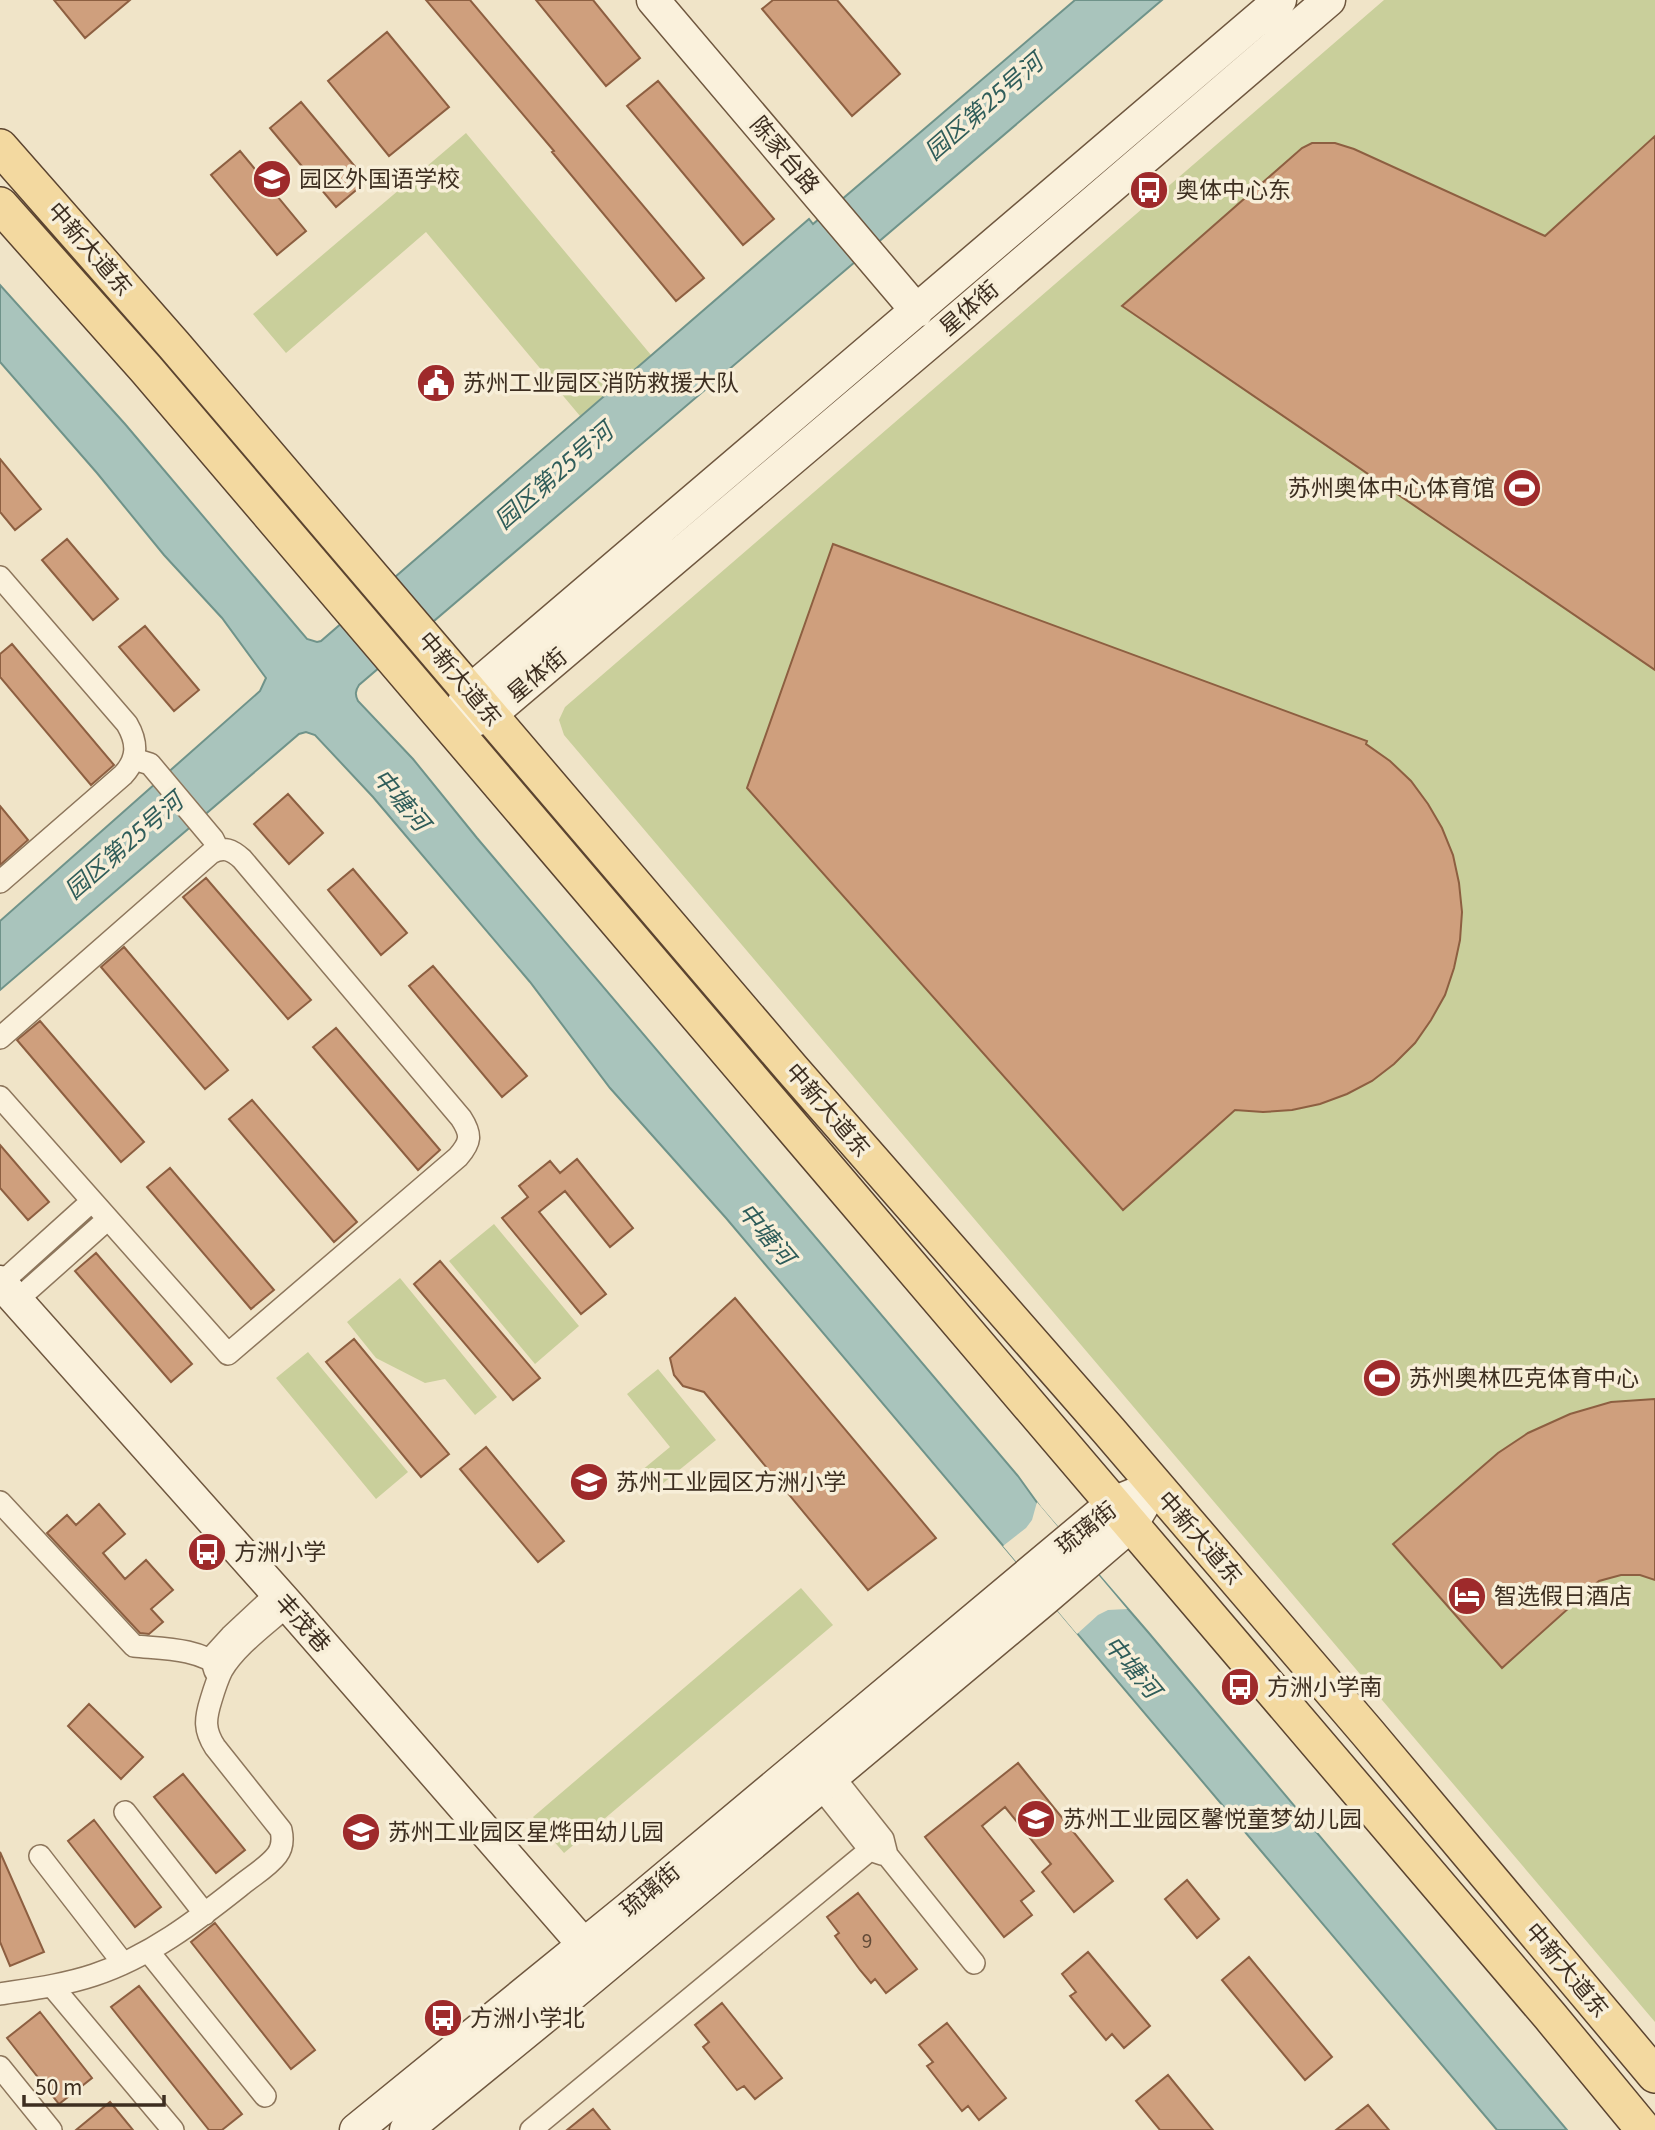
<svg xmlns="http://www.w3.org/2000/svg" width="1655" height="2130" viewBox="0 0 1655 2130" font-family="Georgia,'Noto Sans SC',serif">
	<rect width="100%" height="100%" fill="#f0e4c8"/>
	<path fill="#c9cf9b" d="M1384,0H1655V2022L564,735L559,720L565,707Z
		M466,133L651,355L580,416L426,232L286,353L253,314Z
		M494,1224L579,1326L535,1364L449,1261Z
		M400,1278L497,1397L475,1415L445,1379L425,1383L376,1358L347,1322Z
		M308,1352L408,1472L376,1499L276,1378Z
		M658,1369L716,1440L656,1489L641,1471L670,1447L627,1394Z
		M801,1588L833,1625L564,1853L533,1817Z"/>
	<path fill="#a9c4bc" stroke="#6f938a" stroke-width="2" d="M1075,0H1162L359,685C355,691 355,695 358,701L413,759L477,838L1018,1476L1041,1508L1148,1632L1567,2130H1497L726,1218L610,1088L530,982L373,797L315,735L306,732L299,734L0,990V921L260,691L266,678L222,618L164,555L97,473L0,362V285L125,424L307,639L317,642L321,641L809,219L813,224Z"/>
	<path fill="#f0e4c8" d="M1037,1502L1127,1609L1108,1610L1098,1615L1077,1634L1003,1546L1026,1528L1032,1520Z"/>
	<path fill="#cf9f7d" stroke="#8d5f41" stroke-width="2" d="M54,0H130L85,38Z
		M426,0H470L704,278L676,301L552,152L554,151Z
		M536,0H593L640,58L606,86Z
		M773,0H837L900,74L852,116L762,9Z
		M387,32L449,107L389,156L328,81Z
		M658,81L774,219L743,245L627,106Z
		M301,102L367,181L336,207L270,128Z
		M1655,136V670L1122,306L1302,148L1312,143H1335L1354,149L1545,236Z
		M240,151L306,231L277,255L211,175Z
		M0,459L41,509L15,530L0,512Z
		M67,539L118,599L93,620L42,560Z
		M833,544L1367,741L1366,744L1390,761L1411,781L1428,804L1442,828L1453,855L1459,883L1462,912L1460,940L1454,968L1445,995L1431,1020L1415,1043L1394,1064L1372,1081L1347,1094L1320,1104L1292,1110L1263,1112L1235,1110L1123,1210L747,788Z
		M145,626L199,690L174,711L119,647Z
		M12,644L114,765L91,785L0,677V654Z
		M288,794L323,833L289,864L254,824Z
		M0,806L28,840L0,865Z
		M353,869L407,933L381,955L328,890Z
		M206,878L311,1000L288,1019L183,897Z
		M124,947L228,1070L205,1089L101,967Z
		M433,966L527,1076L502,1097L409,986Z
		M40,1021L144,1142L121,1162L17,1040Z
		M336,1028L440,1150L418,1170L313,1047Z
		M252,1100L357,1222L334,1242L229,1119Z
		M0,1145L49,1202L28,1220L0,1188Z
		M577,1159L633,1228L610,1247L565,1191L539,1212L606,1294L581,1314L502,1218L528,1197L519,1186L550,1161L560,1173Z
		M170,1168L274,1290L251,1309L147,1187Z
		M96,1253L192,1364L171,1382L75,1271Z
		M440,1261L540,1378L513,1400L414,1284Z
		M735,1298L936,1538L868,1590L704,1392L683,1386L674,1375L670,1358Z
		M354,1339L449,1454L421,1477L326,1362Z
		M1655,1399V1580L1640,1575H1621L1599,1581L1502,1668L1393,1544L1498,1453L1528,1433L1570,1414L1611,1402Z
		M486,1447L564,1541L538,1562L460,1469Z
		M99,1504L125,1534L103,1553L125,1579L146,1560L173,1590L151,1609L163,1622L149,1634L140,1633L47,1533L67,1515L76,1525Z
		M89,1704L143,1757L121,1779L68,1726Z
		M1018,1763L1113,1881L1074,1912L1042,1872L1051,1864L1005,1807L982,1826L1034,1891L1021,1901L1032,1915L1004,1937L925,1837Z
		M183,1774L245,1850L216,1873L154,1797Z
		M94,1820L161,1907L135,1927L68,1841Z
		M0,1852L44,1952L10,1966L0,1942Z
		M1187,1880L1219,1919L1197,1938L1165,1899Z
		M858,1893L917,1969L886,1993L875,1979L871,1983L860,1970L835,1936L839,1933L827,1917Z
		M215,1923L315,2050L291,2069L191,1942Z
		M1088,1952L1150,2026L1124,2048L1112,2034L1106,2040L1070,1996L1076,1992L1062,1974Z
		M1249,1957L1332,2057L1305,2080L1222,1980Z
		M139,1986L242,2114L222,2130H209L111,2007Z
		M722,2003L782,2078L755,2099L744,2086L737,2090L703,2047L709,2042L695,2025Z
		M40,2012L92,2078L59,2104L7,2038Z
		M947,2023L1006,2098L979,2120L968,2106L962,2111L927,2066L933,2062L919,2045Z
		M1168,2075L1213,2130H1160L1136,2101Z
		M110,2102L133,2130H76Z
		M1368,2105L1389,2130H1336Z
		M593,2109L610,2130H567Z"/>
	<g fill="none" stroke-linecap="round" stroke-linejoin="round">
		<g stroke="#8d765c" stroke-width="24">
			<path id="street" d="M0,577L127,724C138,743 138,759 123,775L0,882
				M134,759L150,764L213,839L218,849
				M0,1038L211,853C224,846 232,850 242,859L461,1118C472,1135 471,1142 458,1157L228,1354L0,1097
				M1,1283L92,1201
				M17,1300L108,1219
				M0,1502L134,1646C165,1649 197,1648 223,1668
				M215,1671L211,1658L231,1636L277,1593
				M833,1776L883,1839L887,1855L974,1963
				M820,1787L870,1850L882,1854
				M125,1812L205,1914
				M40,1856L123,1963
				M148,1951L265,2096
				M52,1986L173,2130
				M0,1994C32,1989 64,1985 94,1975C149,1957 196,1921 240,1886C252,1876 268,1867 277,1855C283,1847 283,1839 281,1830L215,1747C204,1730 205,1719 211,1700C214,1690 217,1680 222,1670C237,1645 266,1625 288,1605
				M0,2067L51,2130
				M531,2130L883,1839"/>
		</g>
		<g stroke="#6f573f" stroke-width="35">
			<path id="secondary" d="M653,0L917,311
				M458,714L470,691L1280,0
				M451,728L490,715L963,314L1329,0
				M0,1282L288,1605L598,1961
				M356,2130L629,1908L1113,1503L1155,1486
				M406,2130L564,2001L1046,1598L1131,1525L1145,1502"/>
		</g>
		<g stroke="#5b4430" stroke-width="38">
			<path id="primary" d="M0,147L174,345L792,1069L1109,1431L1367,1732L1655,2075
				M0,205L146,369L1550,2016L1644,2130"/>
		</g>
		<use href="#street" stroke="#faf1dc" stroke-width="21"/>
		<use href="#secondary" stroke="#faf1dc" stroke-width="32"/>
		<use href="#primary" stroke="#f3d9a0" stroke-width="35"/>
	</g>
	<defs>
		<g id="school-disc" transform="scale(2.0125)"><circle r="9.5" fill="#9e2a2b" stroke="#f7eed8"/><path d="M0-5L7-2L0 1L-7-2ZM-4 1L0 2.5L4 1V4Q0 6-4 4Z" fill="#fff"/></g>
		<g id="bus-disc" transform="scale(2.0125)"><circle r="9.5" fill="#9e2a2b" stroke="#f7eed8"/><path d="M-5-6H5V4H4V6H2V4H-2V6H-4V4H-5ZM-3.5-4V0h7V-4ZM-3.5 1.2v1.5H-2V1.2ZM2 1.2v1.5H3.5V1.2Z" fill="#fff"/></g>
		<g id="civic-disc" transform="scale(2.0125)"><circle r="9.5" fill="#9e2a2b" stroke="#f7eed8"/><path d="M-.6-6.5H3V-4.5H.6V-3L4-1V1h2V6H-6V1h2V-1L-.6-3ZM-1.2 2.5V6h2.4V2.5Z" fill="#fff"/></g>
		<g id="stadium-disc" transform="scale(2.0125)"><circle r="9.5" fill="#9e2a2b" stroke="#f7eed8"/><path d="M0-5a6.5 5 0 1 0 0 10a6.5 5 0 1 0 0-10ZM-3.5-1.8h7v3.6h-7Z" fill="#fff"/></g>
		<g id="hotel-disc" transform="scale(2.0125)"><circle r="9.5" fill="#9e2a2b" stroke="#f7eed8"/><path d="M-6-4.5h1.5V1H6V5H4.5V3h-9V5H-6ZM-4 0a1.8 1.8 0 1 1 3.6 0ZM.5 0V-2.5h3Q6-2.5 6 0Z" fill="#fff"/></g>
	</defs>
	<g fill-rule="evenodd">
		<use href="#school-disc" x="272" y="179"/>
		<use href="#bus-disc" x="1149" y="190"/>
		<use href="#civic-disc" x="436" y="383"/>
		<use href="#stadium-disc" x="1522" y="488"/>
		<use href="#stadium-disc" x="1382" y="1378"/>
		<use href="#school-disc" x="589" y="1482"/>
		<use href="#bus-disc" x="207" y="1552"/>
		<use href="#hotel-disc" x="1467" y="1596"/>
		<use href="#bus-disc" x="1240" y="1687"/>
		<use href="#school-disc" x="1036" y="1819"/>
		<use href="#school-disc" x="361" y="1832"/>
		<use href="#bus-disc" x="443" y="2018"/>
	</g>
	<g text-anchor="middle" stroke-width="7" stroke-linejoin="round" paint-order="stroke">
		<g font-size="19" fill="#624a37">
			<text x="867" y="1948">9</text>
		</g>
		<g font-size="23" fill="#3d2e20" stroke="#f7eed8">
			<text transform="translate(785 155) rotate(50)" y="8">陈家台路</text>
			<text transform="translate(90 249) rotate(49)" y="8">中新大道东</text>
			<text transform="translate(969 308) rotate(-41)" y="8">星体街</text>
			<text transform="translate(537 675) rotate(-40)" y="8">星体街</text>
			<text transform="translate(460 679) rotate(50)" y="8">中新大道东</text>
			<text transform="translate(828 1110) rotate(49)" y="8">中新大道东</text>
			<text transform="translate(1086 1528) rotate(-38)" y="8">琉璃街</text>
			<text transform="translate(1200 1538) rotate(49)" y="8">中新大道东</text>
			<text transform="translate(303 1623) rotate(48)" y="8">丰茂巷</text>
			<text transform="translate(650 1890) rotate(-40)" y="8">琉璃街</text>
			<text transform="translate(1567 1970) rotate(50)" y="8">中新大道东</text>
		</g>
		<g font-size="23" fill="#3d2e20" stroke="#f7eed8" text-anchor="start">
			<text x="299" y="187">园区外国语学校</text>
			<text x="1176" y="198">奥体中心东</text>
			<text x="463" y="391">苏州工业园区消防救援大队</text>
			<text x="1495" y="496" text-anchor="end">苏州奥体中心体育馆</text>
			<text x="1409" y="1386">苏州奥林匹克体育中心</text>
			<text x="616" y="1490">苏州工业园区方洲小学</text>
			<text x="234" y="1560">方洲小学</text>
			<text x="1494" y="1604">智选假日酒店</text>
			<text x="1267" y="1695">方洲小学南</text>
			<text x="1063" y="1827">苏州工业园区馨悦童梦幼儿园</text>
			<text x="388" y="1840">苏州工业园区星烨田幼儿园</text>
			<text x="470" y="2026">方洲小学北</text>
		</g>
		<g font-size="24" font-style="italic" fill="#2f5d5a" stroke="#f7eed8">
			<text transform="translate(984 107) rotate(-41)" y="8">园区第25号河</text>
			<text transform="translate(554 476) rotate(-41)" y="8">园区第25号河</text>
			<text transform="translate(401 800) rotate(50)" y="8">中塘河</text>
			<text transform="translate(124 846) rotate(-41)" y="8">园区第25号河</text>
			<text transform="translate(766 1234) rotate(50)" y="8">中塘河</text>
			<text transform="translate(1132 1667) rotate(50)" y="8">中塘河</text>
		</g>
	</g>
	<path d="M24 2095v10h140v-10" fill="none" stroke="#3d2e20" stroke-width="3.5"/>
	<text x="35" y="2095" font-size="21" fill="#3d2e20" stroke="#f7eed8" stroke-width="5" paint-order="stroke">50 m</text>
</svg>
